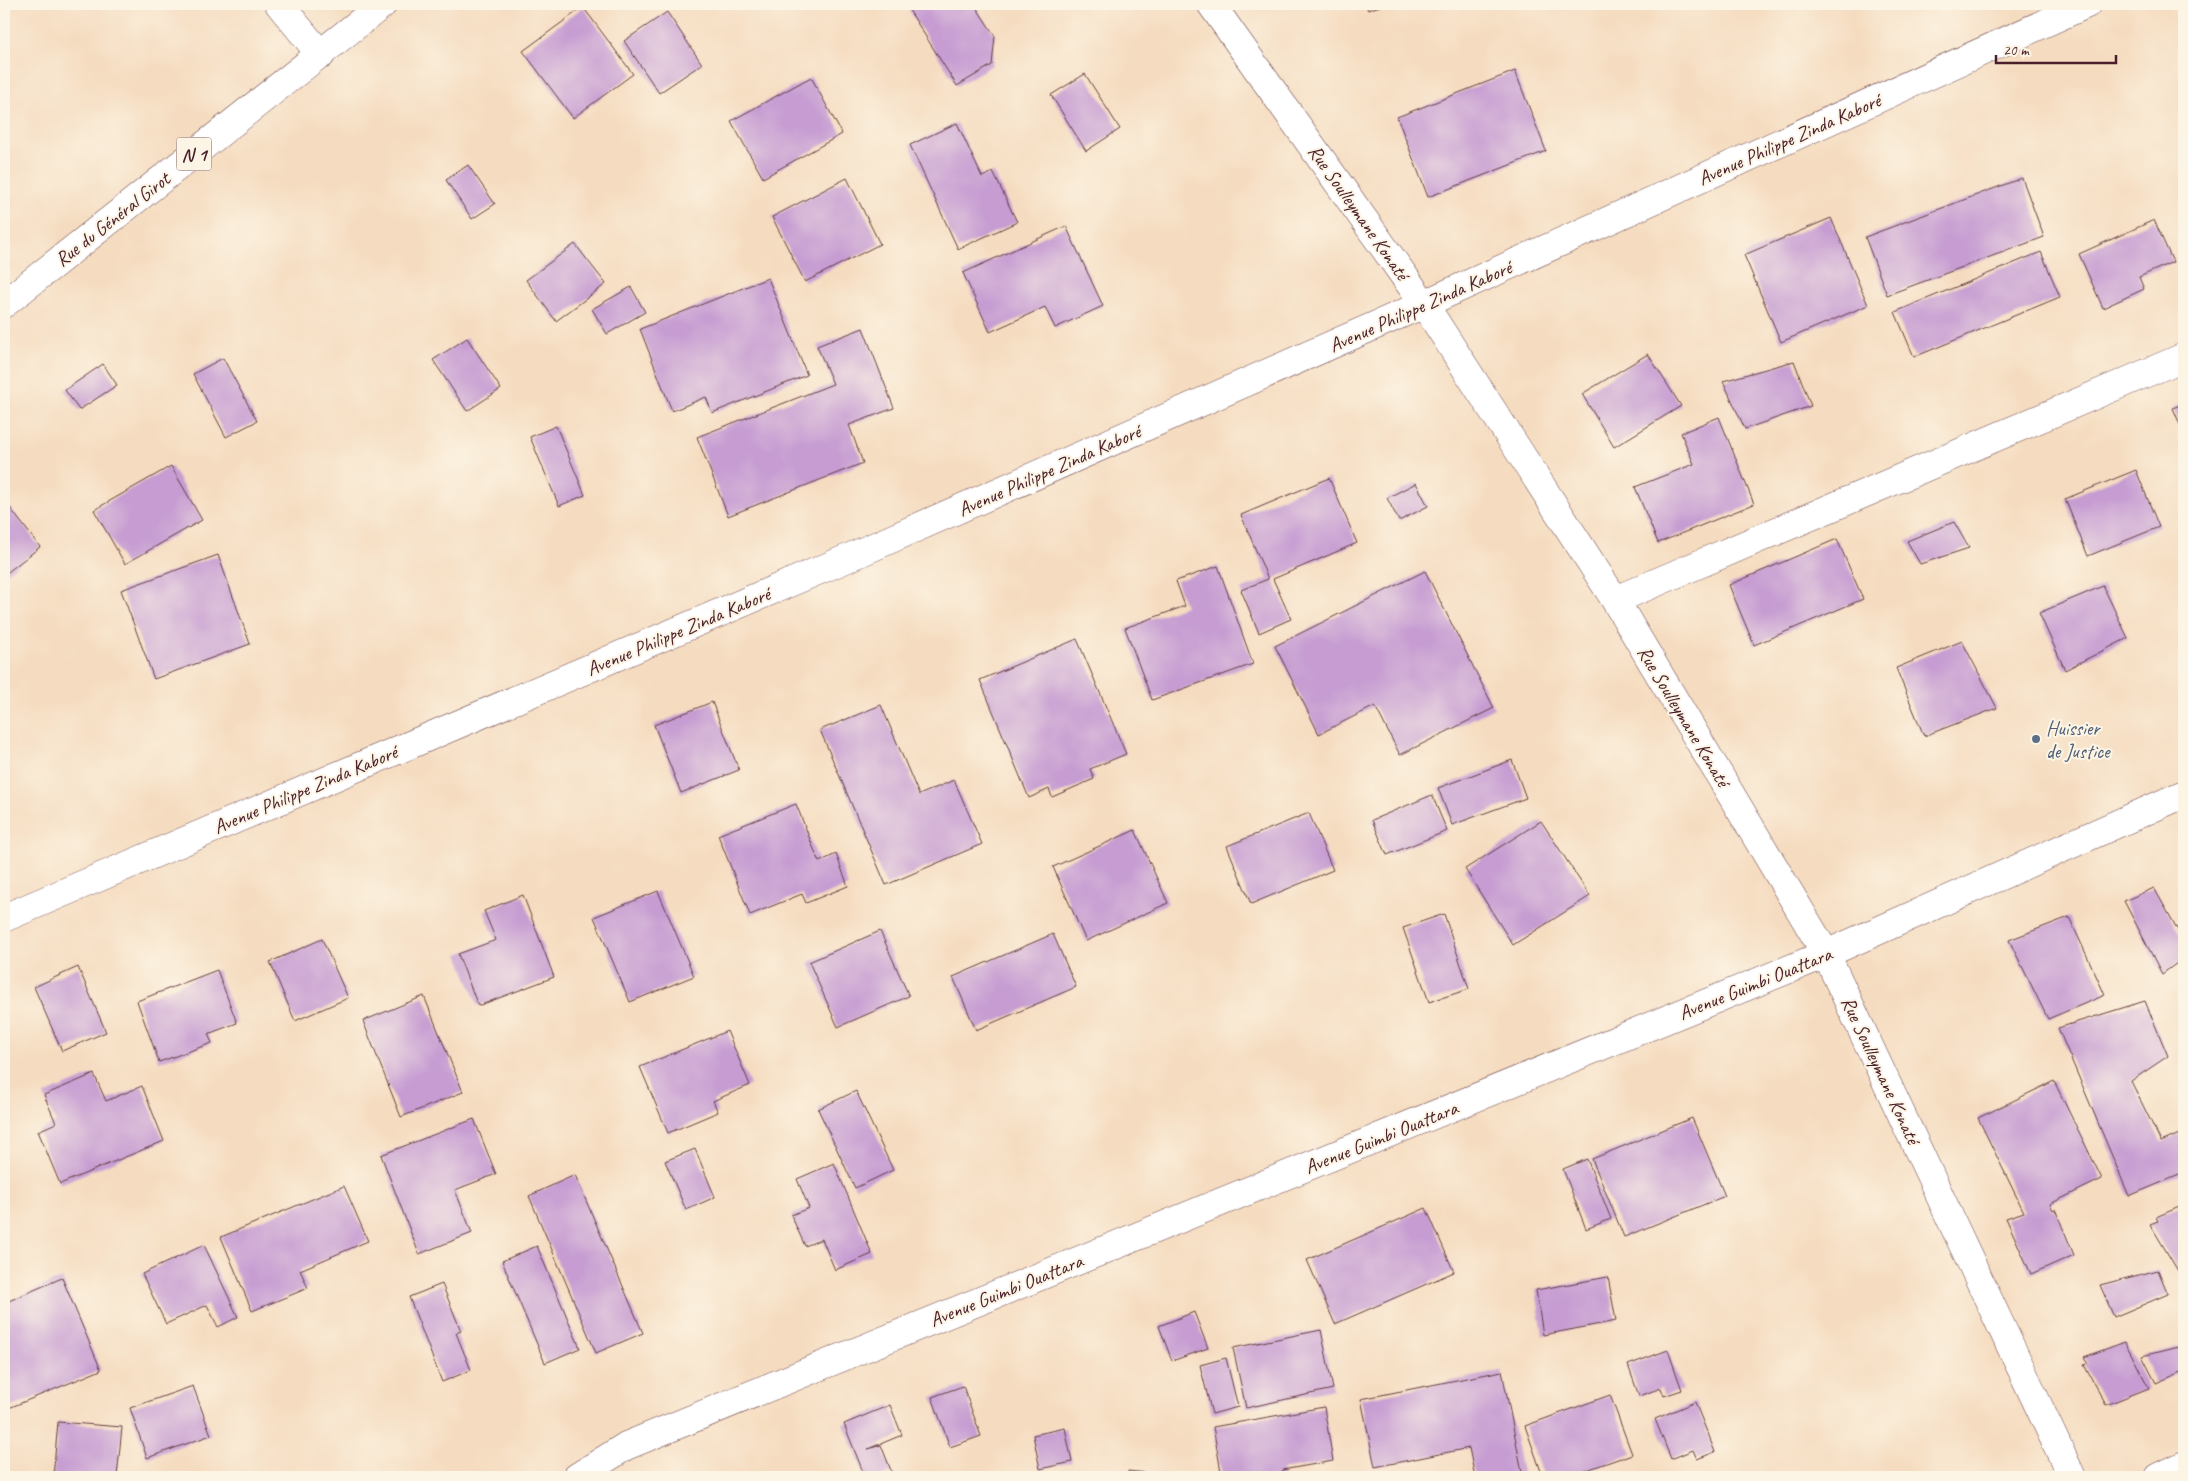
<svg xmlns="http://www.w3.org/2000/svg" width="2188" height="1481" viewBox="0 0 2188 1481" font-family="Caveat,sans-serif">
	<rect width="100%" height="100%" fill="#fcf5e5"/>
	<filter id="ink" filterUnits="userSpaceOnUse"><feTurbulence type="fractalNoise" baseFrequency=".02" numOctaves="2"/><feDisplacementMap in="SourceGraphic" scale="10" xChannelSelector="R" yChannelSelector="G"/><feConvolveMatrix kernelMatrix="1 2 1 2 8 2 1 2 1" color-interpolation-filters="sRGB"/></filter>
	<filter id="wash" filterUnits="userSpaceOnUse"><feTurbulence type="fractalNoise" baseFrequency=".0096" numOctaves="4" result="noise"/><feDisplacementMap in="SourceGraphic" scale="20" xChannelSelector="R" yChannelSelector="G"/><feGaussianBlur stdDeviation="1.12" result="paint"/><feColorMatrix in="noise" values="0 0 0 0 0 0 0 0 0 0 0 0 0 0 0 0 0 1.4 0 .05"/><feComposite in="paint" operator="in"/></filter>
	<g filter="url(#wash)">
		<rect width="100%" height="100%" fill="#f5dcc0"/>
		<g id="blocks">
			<path fill="#c69cd2" d="M918,4H974L995,36L992,65L957,86L909,10Z
				M1365,4H1386L1368,10Z
				M583,7L633,74L573,118L523,51Z
				M667,12L702,64L659,93L624,41Z
				M1515,71L1546,151L1428,197L1397,117Z
				M1085,74L1120,129L1086,151L1051,95Z
				M811,77L842,134L763,178L731,121Z
				M957,123L982,177L993,172L1017,222L958,249L910,145Z
				M468,165L495,204L472,219L446,180Z
				M847,178L880,244L805,282L772,217Z
				M2022,178L2044,237L1887,295L1865,237Z
				M1831,218L1868,305L1781,342L1744,255Z
				M2154,220L2173,262L2139,277L2144,289L2103,308L2079,254Z
				M1066,226L1103,306L1055,328L1045,307L990,332L963,273Z
				M575,244L606,284L556,321L526,280Z
				M2041,252L2060,297L1914,357L1895,312Z
				M768,278L807,375L712,413L706,397L672,411L640,329Z
				M631,287L645,312L607,334L592,309Z
				M863,328L894,408L849,425L863,463L728,516L697,437L833,384L817,346Z
				M467,338L501,389L467,411L433,360Z
				M1648,354L1681,406L1614,447L1582,394Z
				M223,358L257,421L226,437L193,374Z
				M1794,361L1811,406L1745,429L1723,381Z
				M103,364L117,385L79,410L65,390Z
				M2184,403V434L2173,408Z
				M1719,417L1754,504L1658,543L1635,487L1694,464L1681,433Z
				M556,426L585,495L559,506L530,437Z
				M171,466L202,520L125,564L94,510Z
				M2136,470L2159,527L2088,556L2065,499Z
				M1329,478L1357,543L1273,579L1291,619L1259,633L1241,590L1268,579L1241,515Z
				M1416,483L1428,506L1399,521L1387,498Z
				M4,500L40,547L4,575Z
				M1954,522L1969,548L1920,564L1907,541Z
				M1837,539L1863,599L1754,645L1729,585Z
				M218,555L250,644L154,679L121,590Z
				M1218,566L1253,664L1152,700L1125,628L1185,606L1176,581Z
				M1425,571L1494,708L1400,755L1375,706L1319,734L1275,646Z
				M2103,586L2128,638L2065,670L2039,613Z
				M1077,639L1126,754L1090,769L1094,779L1052,797L1049,789L1029,798L980,680Z
				M1962,641L1997,708L1924,736L1896,668Z
				M712,702L739,770L681,793L654,725Z
				M881,705L919,795L954,780L982,844L886,885L820,730Z
				M1512,760L1526,798L1452,825L1438,788Z
				M1432,795L1447,831L1387,855L1372,820Z
				M796,804L819,862L836,854L848,886L806,903L802,894L750,915L718,835Z
				M1309,813L1333,870L1251,904L1227,846Z
				M1541,821L1590,896L1513,945L1465,869Z
				M1135,830L1168,903L1086,941L1053,867Z
				M2154,888L2184,941V958L2162,974L2124,901Z
				M658,891L694,976L630,1002L594,917Z
				M523,895L554,977L478,1006L458,954L496,940L484,911Z
				M1444,914L1469,989L1429,1002L1403,928Z
				M2069,917L2105,995L2048,1019L2009,940Z
				M880,931L909,996L838,1027L809,962Z
				M1053,934L1076,987L976,1030L953,977Z
				M322,939L348,998L295,1021L270,962Z
				M78,967L106,1032L62,1051L34,987Z
				M217,970L237,1023L208,1034L212,1043L159,1062L137,1001Z
				M424,996L463,1092L401,1117L363,1021Z
				M2145,1001L2168,1056L2131,1081L2161,1142L2184,1132V1173L2129,1196L2058,1028Z
				M727,1031L750,1085L713,1101L718,1112L668,1133L640,1067Z
				M94,1074L106,1101L142,1086L164,1141L60,1184L38,1131L56,1123L44,1095Z
				M2054,1081L2102,1179L2050,1204L2053,1210L2055,1209L2074,1255L2031,1274L2006,1218L2024,1212L1978,1118Z
				M856,1091L893,1170L855,1188L818,1109Z
				M1692,1118L1725,1196L1624,1237L1592,1159Z
				M474,1119L496,1174L455,1190L472,1233L419,1254L381,1155Z
				M695,1149L715,1197L686,1210L665,1161Z
				M1587,1159L1611,1219L1586,1229L1563,1169Z
				M834,1163L872,1254L835,1270L822,1239L805,1246L791,1215L809,1208L797,1179Z
				M575,1175L643,1333L596,1353L529,1196Z
				M344,1186L368,1241L300,1270L308,1288L252,1311L221,1237Z
				M2184,1205V1281L2150,1224L2158,1221L2156,1217Z
				M1426,1208L1454,1272L1335,1324L1307,1260Z
				M204,1245L238,1317L218,1327L207,1305L166,1324L142,1274Z
				M537,1246L580,1348L545,1363L502,1261Z
				M2158,1270L2168,1294L2114,1317L2100,1285Z
				M1608,1277L1616,1321L1543,1335L1536,1290Z
				M62,1278L101,1370L4,1410V1303Z
				M442,1284L461,1331L456,1333L471,1370L442,1382L409,1297Z
				M1194,1312L1208,1348L1172,1361L1159,1326Z
				M1321,1330L1333,1389L1246,1408L1233,1348Z
				M2125,1342L2149,1388L2106,1405L2084,1365L2088,1363L2084,1357Z
				M2182,1346L2184,1351V1371L2156,1383L2142,1356Z
				M1668,1350L1682,1390L1664,1396L1661,1388L1639,1396L1628,1365Z
				M1226,1358L1238,1407L1212,1414L1200,1365Z
				M1502,1371L1523,1477H1475L1469,1448L1375,1467L1361,1399Z
				M193,1386L211,1435L147,1458L130,1408Z
				M963,1386L981,1436L950,1447L932,1397Z
				M1610,1395L1632,1454L1567,1477H1543L1525,1426Z
				M1695,1402L1715,1452L1697,1459L1693,1450L1671,1459L1655,1419Z
				M890,1405L902,1435L868,1449L881,1445L892,1473L881,1477H865L844,1424Z
				M1324,1407L1333,1461L1282,1470L1284,1477H1222L1213,1427Z
				M58,1422L122,1427L117,1477H53Z
				M1065,1428L1072,1462L1040,1469L1033,1435Z
				M1128,1471L1175,1476V1477H1128Z"/>
		</g>
	</g>
	<g filter="url(#ink)">
		<use href="#blocks" fill-opacity="0" stroke="#643b41" stroke-width="1"/>
		<g fill="none" stroke-linecap="round" stroke-linejoin="round">
			<g stroke="#643b41" stroke-width="29">
				<path id="minor" d="M279,4L321,55
					M1211,4L1424,304L1615,600L1826,954L2072,1477
					M1615,600L2184,357
					M4,918L848,558L1424,304L2087,4
					M577,1477L626,1446L1826,954L2184,794
					M2159,1477L2184,1465"/>
			</g>
			<g stroke="#643b41" stroke-width="29">
				<path id="trunk" d="M4,304L383,4"/>
			</g>
			<use href="#minor" stroke="#fff" stroke-width="28"/>
			<use href="#trunk" stroke="#fff" stroke-width="28"/>
		</g>
	</g>
	<circle fill="#5c6f8a" stroke="#fcf5e5" stroke-width="2" cx="2036" cy="739" r="5"/>
	<g text-anchor="middle" stroke-width="4" stroke-linejoin="round" paint-order="stroke">
		<rect fill="#fcf5e5" stroke="#7f5f63" stroke-width="1" x="176.5" y="137.5" width="35" height="33" rx="4"/>
		<g font-size="19" font-weight="bold" fill="#4a1f2b">
			<text x="194" y="161">N 1</text>
		</g>
		<g font-size="20" fill="#4a1f2b" stroke="#fcf5e5">
			<text transform="translate(1789 139) rotate(-24)" y="7">Avenue Philippe Zinda Kaboré</text>
			<text transform="translate(1359 212) rotate(55)" y="7">Rue Soulleymane Konaté</text>
			<text transform="translate(112 219) rotate(-38)" y="7">Rue du Général Girot</text>
			<text transform="translate(1420 306) rotate(-24)" y="7">Avenue Philippe Zinda Kaboré</text>
			<text transform="translate(1049 470) rotate(-24)" y="7">Avenue Philippe Zinda Kaboré</text>
			<text transform="translate(678 631) rotate(-23)" y="7">Avenue Philippe Zinda Kaboré</text>
			<text transform="translate(1684 716) rotate(59)" y="7">Rue Soulleymane Konaté</text>
			<text transform="translate(305 789) rotate(-23)" y="7">Avenue Philippe Zinda Kaboré</text>
			<text transform="translate(1755 983) rotate(-22)" y="7">Avenue Guimbi Ouattara</text>
			<text transform="translate(1881 1070) rotate(65)" y="7">Rue Soulleymane Konaté</text>
			<text transform="translate(1381 1137) rotate(-22)" y="7">Avenue Guimbi Ouattara</text>
			<text transform="translate(1006 1290) rotate(-22)" y="7">Avenue Guimbi Ouattara</text>
		</g>
		<g font-size="20" fill="#4e5e75" stroke="#fcf5e5" text-anchor="start">
			<text x="2046" y="735">Huissier<tspan x="2046" dy="23">de Justice</tspan></text>
		</g>
	</g>
	<rect width="2188" height="1481" fill="none" stroke="#fcf5e5" stroke-width="20"/>
	<path d="M1996 55v8h120v-8" fill="none" stroke="#4a1f2b" stroke-width="2.5"/>
	<text x="2003" y="55" font-size="15" fill="#4a1f2b" stroke="#fcf5e5" stroke-width="4" paint-order="stroke">20 m</text>
</svg>
